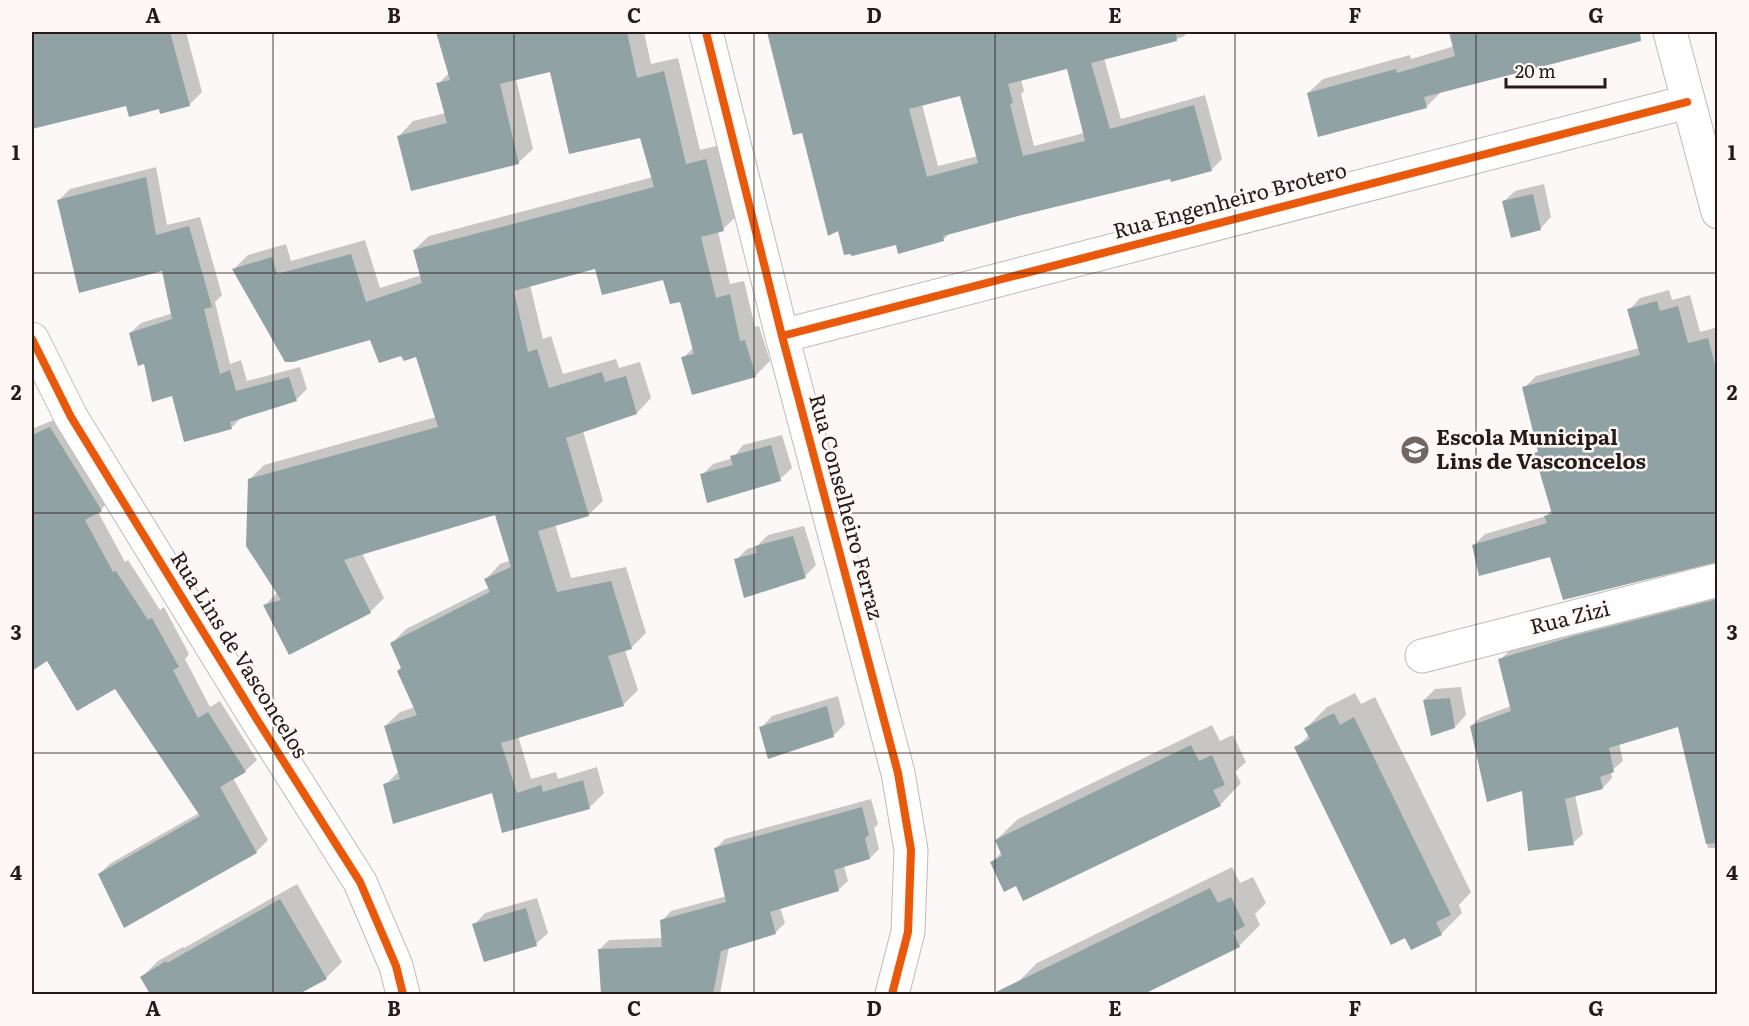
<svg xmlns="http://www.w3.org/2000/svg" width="1749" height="1026" viewBox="0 0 1749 1026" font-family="Literata,serif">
	<rect width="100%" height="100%" fill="#fbf8f7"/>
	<path fill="#0003" fill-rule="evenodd" d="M32,32H186L202,92L189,105L160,107L128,104L36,126L32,111Z
		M438,32H644L651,64L678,58L700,150L720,145L738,215L723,229L718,231L730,284L744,281L755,327L759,326L770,361L755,376L683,358L694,347L681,300L664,278L596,267L530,285L543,339L551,336L563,374L616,359L619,368L640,362L651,398L637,413L583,431L603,501L588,515L555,524L571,578L626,567L646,633L631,648L625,650L638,690L623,705L518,736L531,779L556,772L558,779L597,767L604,793L590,807L493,791L385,785L399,771L385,726L400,712L415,707L403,667L392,643L406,629L490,587L486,579L500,564L511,560L496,513L362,553L384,598L370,612L265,605L278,592L250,479L264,465L436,417L417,356L402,354L371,338L287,362L233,270L248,255L286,244L291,261L365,240L380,288L422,275L414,250L429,236L653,177L641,136L551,70L516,79L533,149L518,163L399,136L413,121L446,113L438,84L449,73Z
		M772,32H1188L1183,37L1104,58L1121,119L1205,95L1222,159L1211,170L1171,177L950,233L943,240L897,243L839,229L769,34ZM1068,67L1084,133L1034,146L1021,94L1024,91L1021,79ZM961,94L978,156L938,166L922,104Z
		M1451,32H1618L1619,34L1441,92L1426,107L1308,93L1323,79L1410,55L1411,59L1455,46Z
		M156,167L167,225L200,217L222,295L215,302L230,364L241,360L247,381L300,367L307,389L296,400L242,417L231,428L173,394L145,362L130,333L141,323L173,313L163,269L59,200L70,189Z
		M1544,184L1551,217L1540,229L1503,202L1515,191Z
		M1669,290L1672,300L1690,295L1700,332L1718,327V561L1551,555L1473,546L1485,534L1546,516L1552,509L1536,453L1539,450L1524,388L1536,376L1639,348L1629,310L1640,298Z
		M61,417L113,498L98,512L125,562L128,560L160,610L164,607L189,654L185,659L210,707L220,701L257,760L245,771L233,778L268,840L256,852L99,874L111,863L199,813L115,687L47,659L36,657L32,659V429Z
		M782,435L792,468L780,479L702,475L713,464L733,458L743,445Z
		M804,526L816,565L805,576L736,560L747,549L757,546L768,535Z
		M1718,592V717L1679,725L1619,743L1623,761L1611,771L1612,778L1603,788L1575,795L1583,834L1573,843L1523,789L1471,726L1481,717L1511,706L1500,660L1510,650Z
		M1461,687L1466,715L1455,727L1424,700L1435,689Z
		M1355,693L1361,704L1375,697L1471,892L1459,905L1462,913L1441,934L1296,748L1309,735L1306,728L1327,707Z
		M838,696L845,724L834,735L761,728L772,716Z
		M1212,725L1220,741L1233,735L1246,762L1235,772L1241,783L1220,805L1017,884L992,862L1002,852L996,840L1018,819Z
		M1718,740V848H1708L1686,755Z
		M871,799L878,824L874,828L879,849L870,858L844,866L848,881L838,890L780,907L785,923L775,933L729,947L720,994H602L600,949L609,940L663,938L662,921L671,911L727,896L716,848L725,839Z
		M1232,867L1240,883L1253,877L1266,903L1255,914L1260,925L1239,946L1140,994H1020L1016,984L1037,963Z
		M297,884L342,962L326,978L297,994H152L142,977L158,961L183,947L184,948Z
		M537,898L548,933L536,944L474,925L485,913Z"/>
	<path fill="#90a2a3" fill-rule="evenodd" d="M32,32H170L190,106L160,114L159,109L129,117L126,106L32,129Z
		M436,32H627L637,78L664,71L686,164L706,159L724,231L701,237L716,298L730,294L740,341L745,340L756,377L692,395L681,357L694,354L680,302L670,304L663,280L602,295L595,269L514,291L528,352L537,349L549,388L602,372L605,382L626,376L637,414L566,438L589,516L538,531L557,592L611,581L632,649L608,656L624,706L501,743L517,793L541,785L543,792L583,780L590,809L502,833L492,793L393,824L383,784L400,779L384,726L417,715L397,671L401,668L390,643L490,592L484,579L511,567L495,515L344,560L371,613L289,655L263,605L281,600L246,546L248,479L438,427L416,357L404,361L401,356L379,363L370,340L293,362H285L232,269L272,257L277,274L351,254L366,302L422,283L413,250L654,187L640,138L569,154L550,72L500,84L519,164L411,191L397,136L447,123L436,83L450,80Z
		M767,32H1176L1177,41L1091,63L1110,129L1194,105L1212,171L1171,182L1170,179L1018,216L943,236L944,241L898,254L896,245L852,256L850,254L844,255L838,231L828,236L802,133L793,135ZM1067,69L1085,141L1023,156L1010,104L1013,103L1008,84ZM960,96L978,163L927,177L909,109Z
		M1449,32H1640L1641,41L1424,97L1427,108L1318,137L1307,93L1396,69L1397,73L1455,56Z
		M146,177L156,235L189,226L212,307L204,309L220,374L230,370L236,391L289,377L297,401L230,422L232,429L184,442L172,396L152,402L144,364L138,366L129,333L172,319L162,271L79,293L57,200Z
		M1533,194L1541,230L1511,238L1502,201Z
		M1657,301L1660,311L1678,306L1688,343L1708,338L1718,376V562L1563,600L1550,557L1479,576L1472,545L1547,523L1544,516L1552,514L1534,453L1538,452L1522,387L1640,355L1627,309Z
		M50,427L102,511L85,520L113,572L116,571L148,620L152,618L179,667L173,670L198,718L208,712L246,772L220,787L257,853L124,928L98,874L200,816L115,689L77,711L47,661L32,671V435Z
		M771,445L781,481L707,503L700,474L733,465L730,456Z
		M793,536L806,578L744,598L734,559L757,553L755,546Z
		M1718,599V843L1706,844L1678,727L1609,748L1614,772L1600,777L1603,789L1565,799L1574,845L1528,851L1522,791L1487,802L1470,726L1511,711L1498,659L1574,636Z
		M1450,698L1455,728L1431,736L1423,700Z
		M827,706L834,737L768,759L759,727Z
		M1334,713L1340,725L1354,717L1451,915L1436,922L1442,935L1411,950L1405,938L1391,945L1294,747L1310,739L1304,728Z
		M1191,745L1199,761L1212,755L1225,785L1213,790L1221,806L1023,901L1016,886L1004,892L990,862L1002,856L995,840Z
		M862,807L869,835L865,838L870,859L834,870L839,891L770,912L776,934L721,951L713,994H601L598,949L662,947L660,920L726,902L714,848Z
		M1210,888L1218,903L1231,897L1245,926L1233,932L1240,947L1144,994H992Z
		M280,899L327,979L299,994H150L140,977L166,961L167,963Z
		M526,908L537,946L484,962L472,924Z"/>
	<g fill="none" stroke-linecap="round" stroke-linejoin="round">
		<g stroke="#c1bab8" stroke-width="35">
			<path id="minor" d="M706,32L782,336L898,773L911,850L908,932L892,994
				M1670,32L1718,212
				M782,336L1687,102
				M32,339L71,417L256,718L360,882L396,966L403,994
				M1422,656L1718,580"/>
		</g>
		<use href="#minor" stroke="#fefefe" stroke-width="33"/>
		<g stroke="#fdf7f5" stroke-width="11">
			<path id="cycleway" d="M706,32L782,336L898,773L911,850L908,932L892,994
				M782,336L1687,102
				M32,339L71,417L256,718L360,882L396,966L403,994"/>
		</g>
		<use href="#cycleway" stroke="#e8590c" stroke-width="8"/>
	</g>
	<path fill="none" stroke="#261b18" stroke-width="1.5" stroke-opacity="0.55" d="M273,32V994M514,32V994M754,32V994M995,32V994M1235,32V994M1476,32V994M32,273H1718M32,513H1718M32,753H1718"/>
	<defs>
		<g id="school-disc" transform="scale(1.5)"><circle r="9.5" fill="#716866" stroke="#fdf7f5"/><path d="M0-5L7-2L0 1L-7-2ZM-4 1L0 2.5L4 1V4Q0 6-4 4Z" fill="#fff"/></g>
	</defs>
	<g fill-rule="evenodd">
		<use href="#school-disc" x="1415" y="450"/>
	</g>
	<g text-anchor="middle" stroke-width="5" stroke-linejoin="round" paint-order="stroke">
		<g font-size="21" fill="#261b18" stroke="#fdf7f5">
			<text transform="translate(1230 201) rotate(-15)" y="7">Rua Engenheiro Brotero</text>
			<text transform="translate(846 507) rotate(75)" y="7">Rua Conselheiro Ferraz</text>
			<text transform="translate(1570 618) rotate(-14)" y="7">Rua Zizi</text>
			<text transform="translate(239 655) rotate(58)" y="7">Rua Lins de Vasconcelos</text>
		</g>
		<g font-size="21" font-weight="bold" fill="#261b18" stroke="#fdf7f5" text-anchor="start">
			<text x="1436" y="445">Escola Municipal<tspan x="1436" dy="24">Lins de Vasconcelos</tspan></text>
		</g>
	</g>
	<rect width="1749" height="1026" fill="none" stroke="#fdf7f5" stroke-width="66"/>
	<path d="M1506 78v9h99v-9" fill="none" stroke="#261b18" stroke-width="3"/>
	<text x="1515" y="78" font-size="18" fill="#261b18" stroke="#fdf7f5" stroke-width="4.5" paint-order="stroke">20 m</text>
	<rect x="33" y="33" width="1683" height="960" fill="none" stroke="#261b18" stroke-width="2"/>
	<g font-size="20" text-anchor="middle" font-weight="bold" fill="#261b18">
		<text x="153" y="23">A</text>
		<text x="394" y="23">B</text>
		<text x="634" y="23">C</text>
		<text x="874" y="23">D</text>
		<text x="1115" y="23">E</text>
		<text x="1355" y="23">F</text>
		<text x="1596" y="23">G</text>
		<text x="16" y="160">1</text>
		<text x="1732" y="160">1</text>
		<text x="16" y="400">2</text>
		<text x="1732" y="400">2</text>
		<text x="16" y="640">3</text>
		<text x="1732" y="640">3</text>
		<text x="16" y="880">4</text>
		<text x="1732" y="880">4</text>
		<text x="153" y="1016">A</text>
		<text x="394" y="1016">B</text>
		<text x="634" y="1016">C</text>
		<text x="874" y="1016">D</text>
		<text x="1115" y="1016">E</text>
		<text x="1355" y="1016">F</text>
		<text x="1596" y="1016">G</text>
	</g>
</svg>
